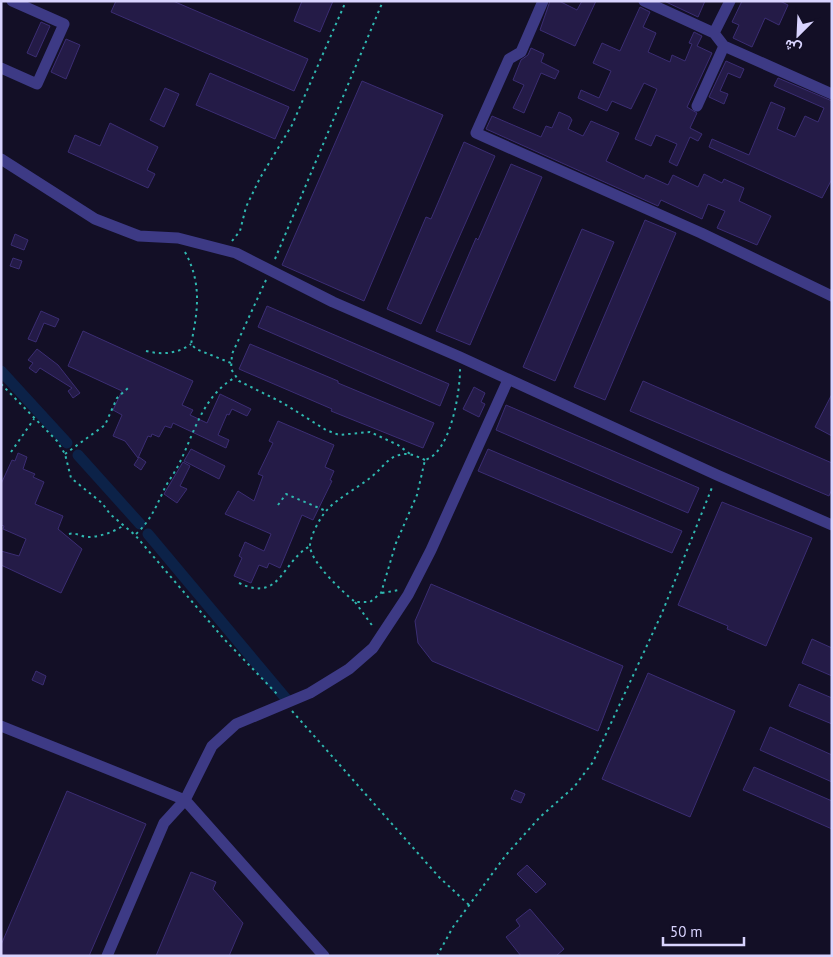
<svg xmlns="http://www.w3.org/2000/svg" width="833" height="957" viewBox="0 0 833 957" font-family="'PT Sans',Vazirmatn,sans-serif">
	<rect width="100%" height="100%" fill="#130f26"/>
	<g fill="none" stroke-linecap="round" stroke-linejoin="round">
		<path stroke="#0c2248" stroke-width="11" d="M1,371L67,443
			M78,455L140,524
			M148,534L288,701"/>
	</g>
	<path fill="#241b47" stroke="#3b2d73" d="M116,1H173L308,59L294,91L111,12Z
		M302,1H333L320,32L294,21Z
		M550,1H559L577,10L582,1H596L575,46L540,30Z
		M664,1H705L698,17Z
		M742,1H780L788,5L779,25L765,18L752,47L733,38L739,25L732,22Z
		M640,7L650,12L643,27L656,33L648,52L670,62L672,55L685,61L692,44L689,43L694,32L702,36L697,46L712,53L687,107L697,113L690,128L702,134L698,141L690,137L677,166L669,162L677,144L656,135L651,146L635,139L657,89L644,83L631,109L612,101L607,111L578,98L581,90L599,98L611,71L593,63L602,43L620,51Z
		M41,22L50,26L36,57L27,53Z
		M66,39L80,45L66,79L51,72Z
		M531,48L544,54L541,62L559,71L555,79L541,73L524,113L513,108L524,85L513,80L521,60L528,55Z
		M726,61L744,69L740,78L728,73L720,91L728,94L724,104L709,97Z
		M210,73L289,107L275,139L196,105Z
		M778,78L832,101V179L822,198L709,147L712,139L749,155L771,102L785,108L777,129L795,137L805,116L818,122L824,108L774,86Z
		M362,81L443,115L364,301L282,265Z
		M165,88L179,94L164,127L150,120Z
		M559,112L570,117L572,120L568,129L583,136L591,121L619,133L606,161L644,179L646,175L668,185L673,175L698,187L704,174L722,183L724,179L744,188L739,201L771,216L757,245L717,228L725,211L708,204L702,219L661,200L658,206L486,129L492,116L541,137L546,126L552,128Z
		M110,123L158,147L147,170L155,174L148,188L68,152L75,135L100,146Z
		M464,142L495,156L421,324L387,309L426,217L431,219Z
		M511,164L542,177L470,345L436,331L476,238L478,240Z
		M645,220L676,233L605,400L574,387Z
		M582,229L614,242L555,381L523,367Z
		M15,234L28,240L24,250L11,245Z
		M13,258L22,261L19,269L10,266Z
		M267,306L449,384L440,406L258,327Z
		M41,311L59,319L55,327L44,323L36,342L28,339Z
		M83,331L193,381L182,405L193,410L190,415L207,423L220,394L251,409L247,416L232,409L229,415L227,414L218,435L229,440L226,448L173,423L171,428L165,426L159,437L152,434L151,437L148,436L138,458L125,441L113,436L122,415L113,410L122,391L68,366Z
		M250,344L338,381V383L434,423L423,448L331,411L332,409L239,369Z
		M37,349L58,365L80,393L73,398L68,391L72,388L40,368L36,373L29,368L33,363L28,360Z
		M643,381L832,463V489L829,496L630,411Z
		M474,387L485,393L481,402L485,404L479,417L463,409Z
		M832,394V436L815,427Z
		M506,405L699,488L688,513L496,430Z
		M278,421L334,445L325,467L334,471L330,480L332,481L313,520L302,515L280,568L269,563L267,568L259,565L251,583L234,576L242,558L239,556L245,542L264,551L271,534L225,514L238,491L254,501L263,476L258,474L273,443L269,441Z
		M191,449L225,466L219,479L184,461Z
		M488,449L682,531L672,553L478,471Z
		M18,453L27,457L23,469L35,474L33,477L44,482L35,504L63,516L58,529L82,549L61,593L1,565V551L19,556L26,539L3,529L4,526L1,525V484L12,460L15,461Z
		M139,457L146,462L141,470L134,465Z
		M183,462L190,466L180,486L187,489L177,503L164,494Z
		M722,502L812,538L766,646L727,629L728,626L678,605Z
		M431,584L623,666L598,731L432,661L418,643L415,621Z
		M812,639L832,648V676L802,663Z
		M36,671L46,676L43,685L32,680Z
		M648,673L735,711L690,817L602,779Z
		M799,684L832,698V724L789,706Z
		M770,727L832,755V782L760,750Z
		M754,767L832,801V829L743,790Z
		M515,790L525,794L521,803L511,799Z
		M67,791L146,824L89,956H1V945Z
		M527,865L546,884L536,893L517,874Z
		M191,872L216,882L213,889L243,923L229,956H156Z
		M530,909L564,949L556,956H521L506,937L520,926L516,920Z"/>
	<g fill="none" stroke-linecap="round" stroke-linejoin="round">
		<path stroke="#2fb8b0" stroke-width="2" stroke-dasharray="2.5 4" stroke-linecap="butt" d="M232,241L240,231L246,207L260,178L292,125L346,1
			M185,252C202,283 198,311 191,344L196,349L231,363
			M275,259L383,1
			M266,280L232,354L231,369L239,381L283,403L326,430L339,435L370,432L398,445L410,454
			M146,351C162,355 177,354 191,344
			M1,384L57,441L65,454L71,478L102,503L110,514L135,535L224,639L277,694
			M11,452L34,419
			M65,454L105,425L117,398L128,388
			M425,460C416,456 409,452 399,455C390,457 384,465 378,471C364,485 338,497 326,511C320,518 310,536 310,546C311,563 343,592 355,602H370L381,593L396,543L417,495L425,460C450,453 460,394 460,369
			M278,505L286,494L326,511
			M69,534C76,532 81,537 88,537C100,537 113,532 123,526
			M136,534C150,521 155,509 163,492C167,482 175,473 180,462C195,431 203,395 236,377
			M239,583C281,603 281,562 310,546
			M382,593L399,590
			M355,602L374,628
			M292,711L439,877L469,905
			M437,956L453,927L506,855L540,817L574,787L593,762L662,613L713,485"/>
		<path stroke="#3d3a85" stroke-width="11" d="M543,1L521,52L509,59L476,133L701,233L832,296
			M644,1L714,33
			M724,46L832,94
			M1,68L37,84L64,24L12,1
			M697,106L724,46L714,33L730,1
			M1,159L95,219L139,236L178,238L236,253L333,302L460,357L717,475L832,525
			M1,726L185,800L324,956
			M107,956L164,823L185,800L212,746L236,724L310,693L349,669L373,648L408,595L431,550L508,380"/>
	</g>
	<rect width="833" height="957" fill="none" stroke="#d9d4ff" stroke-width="5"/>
	<g transform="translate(798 35) rotate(204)" stroke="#130f26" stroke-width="4" paint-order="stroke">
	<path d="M0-4L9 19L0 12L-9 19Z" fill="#d9d4ff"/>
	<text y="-8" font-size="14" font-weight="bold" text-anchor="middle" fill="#d9d4ff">ش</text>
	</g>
	<path d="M663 937v8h81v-8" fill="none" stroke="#d9d4ff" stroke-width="2.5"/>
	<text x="670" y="937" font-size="15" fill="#d9d4ff" stroke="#130f26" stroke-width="4" paint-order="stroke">50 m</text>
</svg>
